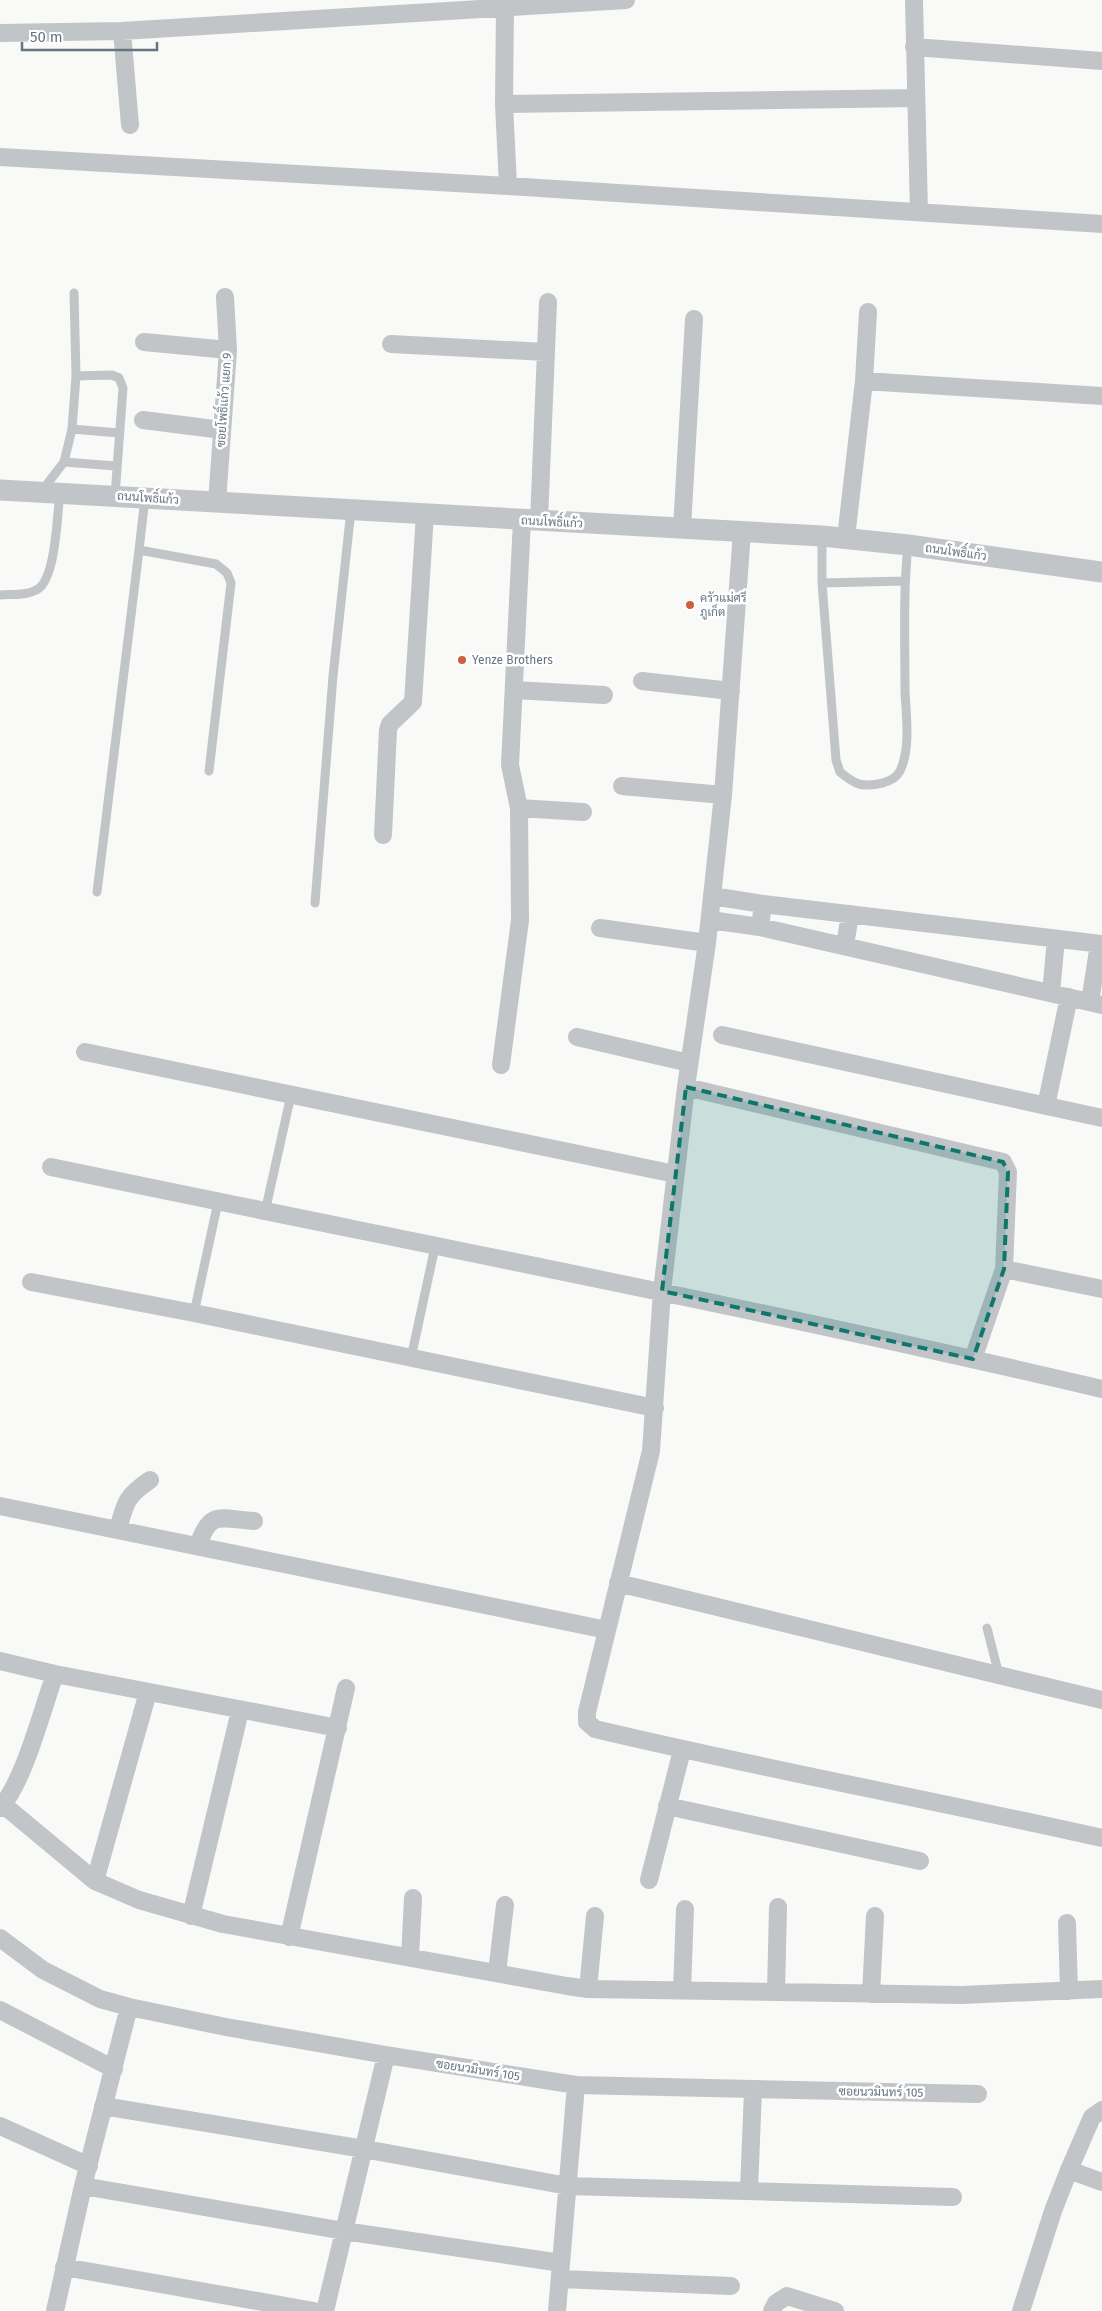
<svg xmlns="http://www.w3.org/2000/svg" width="1102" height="2311" viewBox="0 0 1102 2311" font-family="'Fira Sans',Sarabun,sans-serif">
	<rect width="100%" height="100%" fill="#f9f9f7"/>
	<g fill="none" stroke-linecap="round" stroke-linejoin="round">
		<path stroke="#c1c5c8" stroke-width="9" d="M74,293L76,376
			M72,429L119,433
			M64,462L116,466
			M41,492L64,462L72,429L76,376L112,375L119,378L123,388L115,496
			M822,536V583L836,760L840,772C846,777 852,782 859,784C872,787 894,783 900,771C911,748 906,715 905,691C905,642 903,594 908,545
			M139,550L145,498
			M822,583L904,581
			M0,595C12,594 27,596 38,589C56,577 57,515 60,493
			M97,892L139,550L216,564L227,573L231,583L209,771
			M315,903L333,676L351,510
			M265,1212L291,1095
			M194,1313L218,1202
			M411,1358L435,1247
			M987,1628L999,1675"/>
		<path stroke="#c1c5c8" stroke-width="18" d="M914,0L919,212
			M505,6L504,104L508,186
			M122,31L130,125
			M0,33L122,31L626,0
			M914,47L1102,61
			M504,104L916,98
			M0,157L508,186L1102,224
			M144,342L228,350
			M391,344L546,352
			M864,381L1102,396
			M143,420L222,430
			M217,502L228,350L225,297
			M539,521L548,302
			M682,528L694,319
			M742,531L723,795L707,943L686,1087L662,1291L651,1451L587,1712V1722L595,1729C763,1769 933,1800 1102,1838
			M846,538L864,381L868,312
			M642,681L731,691
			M514,690L604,695
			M622,786L723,795
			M519,808L583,812
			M383,835L388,730L390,724L413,702L425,514
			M712,896L763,904
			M710,920L760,927L1102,1005
			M760,927L763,904L1102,944
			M600,928L707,943
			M845,946L850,914
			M1051,993L1056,939
			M1090,1002L1099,944
			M722,1035L1102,1118
			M577,1037L689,1063
			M85,1052L675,1174
			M501,1065L520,920L519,808L510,765L522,520
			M686,1087L1003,1162L1008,1172L1004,1269L1102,1289
			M1046,1106L1069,997
			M51,1167C401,1240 753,1307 1102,1389
			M31,1282L194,1313L655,1408
			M973,1359L1004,1269
			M0,1506L607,1630
			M118,1530C125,1503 126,1496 150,1480
			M198,1546C210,1509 220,1519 254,1521
			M618,1583L1102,1700
			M0,1661L55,1674L338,1728
			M0,1802L95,1881L139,1900L223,1924L567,1986L588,1989L962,1995L1102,1989
			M667,1806L920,1861
			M0,1808C24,1782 42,1710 55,1674
			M649,1880L682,1750
			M95,1881L148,1692
			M191,1916L240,1711
			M1067,1923L1069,1991
			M289,1937L346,1688
			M0,1938L43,1970L100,1999L129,2007L226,2027L386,2055L576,2085L978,2094
			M410,1958L413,1898
			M497,1973L505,1905
			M588,1989L595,1916
			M682,1990L685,1909
			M776,1992L778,1907
			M871,1994L875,1916
			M0,2010L114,2069
			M103,2106L364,2149L568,2186L953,2197
			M0,2126L89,2166
			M1069,2170L1102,2182
			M83,2186L344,2231L561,2263
			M749,2191L753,2090
			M64,2267L314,2311
			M560,2279L731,2286
			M55,2311L83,2186L129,2007
			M325,2311L386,2055
			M557,2311L576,2085
			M772,2311L776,2303L787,2296L835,2311
			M1021,2311L1053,2211L1069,2170L1092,2117L1102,2110"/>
		<path stroke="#c1c5c8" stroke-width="21" d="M0,490L822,536L908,545L1102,572"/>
	</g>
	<path fill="#0f766e" fill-opacity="0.2" stroke="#0f766e" stroke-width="4" stroke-dasharray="10 6" stroke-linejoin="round" d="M686,1087L1003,1162L1008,1172L1004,1269L973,1359L662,1291Z"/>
	<g fill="#d05d40" stroke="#fff" stroke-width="2">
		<circle cx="690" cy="605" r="5"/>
		<circle cx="462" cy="660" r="5"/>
	</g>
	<g text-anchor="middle" stroke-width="5" stroke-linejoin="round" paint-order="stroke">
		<g font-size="12" fill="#67757f" stroke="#fff">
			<text transform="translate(224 400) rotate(-86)" y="4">ซอยโพธิ์เเก้ว แยก 9</text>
			<text transform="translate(148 498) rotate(4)" y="4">ถนนโพธิ์แก้ว</text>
			<text transform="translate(552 522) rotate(3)" y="4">ถนนโพธิ์แก้ว</text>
			<text transform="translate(956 552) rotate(8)" y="4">ถนนโพธิ์แก้ว</text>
			<text transform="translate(478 2070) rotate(9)" y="4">ซอยนวมินทร์ 105</text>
			<text transform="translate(881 2092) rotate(1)" y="4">ซอยนวมินทร์ 105</text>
		</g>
		<g font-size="12" fill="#67757f" stroke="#fff" text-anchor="start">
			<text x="700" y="602">ครัวแม่ศรี<tspan x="700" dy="14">ภูเก็ต</tspan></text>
			<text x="472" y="664">Yenze Brothers</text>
		</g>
	</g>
	<path d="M22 42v8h135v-8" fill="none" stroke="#67757f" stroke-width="2.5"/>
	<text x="30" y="42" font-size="15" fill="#67757f" stroke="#ffffff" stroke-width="4" paint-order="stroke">50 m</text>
</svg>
